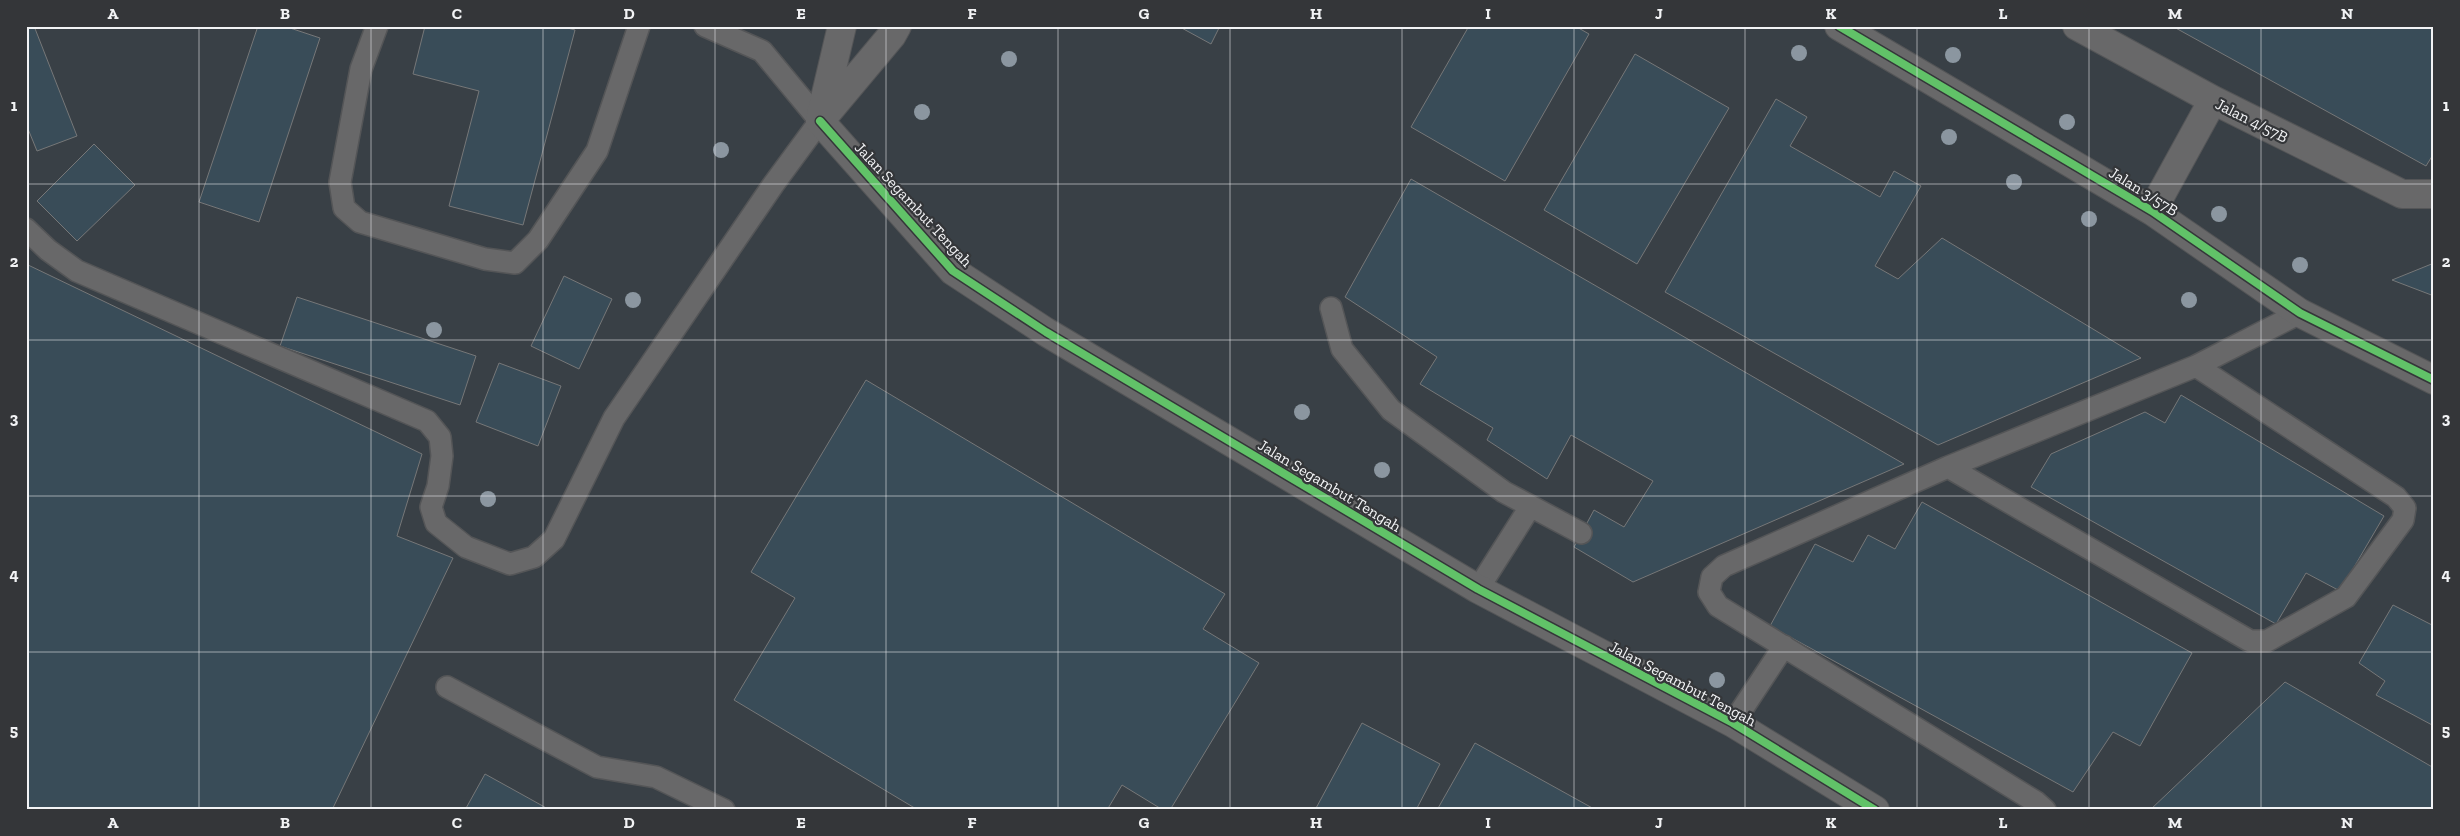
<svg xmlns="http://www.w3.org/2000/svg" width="2460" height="836" viewBox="0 0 2460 836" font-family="'Zilla Slab',serif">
	<rect width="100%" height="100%" fill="#353638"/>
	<path fill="#394046" d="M26,26H2434V810H26Z"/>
	<path fill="#394c58" stroke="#767778" d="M26,26H34L77,136L37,151L26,124Z
		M258,26H284L320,38L259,222L199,202Z
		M425,26H560L575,30L523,225L449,206L479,91L413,74Z
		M1178,26H1220L1211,44Z
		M1469,26H1575L1589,34L1505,181L1411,127Z
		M2172,26H2434V153L2426,166Z
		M1635,54L1729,108L1637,264L1544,210Z
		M1776,99L1807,117L1790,146L1880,197L1894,171L1921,186L1875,266L1898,279L1942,238L2141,358L1938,445L1665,292Z
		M94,144L135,185L77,241L37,201Z
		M1411,179L1904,464L1633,582L1574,547L1594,510L1624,527L1653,481L1571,435L1547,479L1487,440L1493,428L1420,384L1437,357L1345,297Z
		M2434,263V296L2392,280Z
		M26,264L422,454L397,536L453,558L332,810H26Z
		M564,276L612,299L579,369L531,346Z
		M297,297L476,356L460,405L280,346Z
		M499,363L561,386L538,446L476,422Z
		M866,380L1225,594L1203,629L1259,663L1170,810H1163L1122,785L1107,810H918L734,700L795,598L751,572Z
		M2181,395L2384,516L2340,591L2306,573L2276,624L2031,487L2051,454L2145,412L2165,423Z
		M1922,502L2192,653L2140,746L2113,732L2073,792L1770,626L1815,544L1853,562L1868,535L1895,549Z
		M2393,605L2432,625L2434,622V726L2376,695L2385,681L2359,663Z
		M2285,682L2434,768V810H2150Z
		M1362,723L1440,764L1416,810H1315Z
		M1475,743L1596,810H1437Z
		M485,774L550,810H465Z"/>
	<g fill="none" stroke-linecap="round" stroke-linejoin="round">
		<g stroke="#545557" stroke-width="24">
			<path id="lane" d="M377,26L361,69L340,182L344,208L360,222L485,259L515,263L538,240L597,151L639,26
				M26,229L48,250L77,271L427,421L440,437L442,456L438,486L431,507L436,523L466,547L510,564L534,557L554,539L614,418L773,185L820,121L762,51L705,26
				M1331,308L1342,349L1391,410L1504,492L1581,533
				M1948,467L2250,641H2267L2346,597L2403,520L2405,508L2396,497L2196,366
				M1478,589L1530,507
				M447,687L597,767L656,777L724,810
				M1733,723L1784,646
				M2045,810L2036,802L1718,606L1709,592L1712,577L1724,566L1948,467L2196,366L2300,313"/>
		</g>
		<g stroke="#545557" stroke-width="30">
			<path id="street" d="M1839,26L2152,211L2300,313L2434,380
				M2077,26L2213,100L2402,194H2434
				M821,115L842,26
				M820,121L953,271L1046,332L1478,589L1733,723L1875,810
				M820,121L892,35L897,26
				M2152,211L2213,100"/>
		</g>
		<use href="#lane" stroke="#686869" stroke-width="21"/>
		<use href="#street" stroke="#686869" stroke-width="28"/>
		<g stroke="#343639" stroke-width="11">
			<path id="cycleway" d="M1839,26L2152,211L2300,313L2434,380
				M820,121L953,271L1046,332L1478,589L1733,723L1875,810"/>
		</g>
		<use href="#cycleway" stroke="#61c268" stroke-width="8"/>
	</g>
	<g fill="#8b96a0">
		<circle cx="1799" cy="53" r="8"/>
		<circle cx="1953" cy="55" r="8"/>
		<circle cx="1009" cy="59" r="8"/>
		<circle cx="922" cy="112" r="8"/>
		<circle cx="2067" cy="122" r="8"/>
		<circle cx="1949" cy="137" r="8"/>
		<circle cx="721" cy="150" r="8"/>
		<circle cx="2014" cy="182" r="8"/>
		<circle cx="2219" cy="214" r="8"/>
		<circle cx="2089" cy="219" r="8"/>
		<circle cx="2300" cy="265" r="8"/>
		<circle cx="633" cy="300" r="8"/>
		<circle cx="2189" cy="300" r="8"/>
		<circle cx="434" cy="330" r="8"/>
		<circle cx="1302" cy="412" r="8"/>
		<circle cx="1382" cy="470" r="8"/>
		<circle cx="488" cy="499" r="8"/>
		<circle cx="1717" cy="680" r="8"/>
	</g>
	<path fill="none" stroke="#f2f3f5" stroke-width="1" stroke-opacity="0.55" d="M199,26V810M371,26V810M543,26V810M715,26V810M886,26V810M1058,26V810M1230,26V810M1402,26V810M1574,26V810M1745,26V810M1917,26V810M2089,26V810M2261,26V810M26,184H2434M26,340H2434M26,496H2434M26,652H2434"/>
	<g text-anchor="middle" stroke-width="4.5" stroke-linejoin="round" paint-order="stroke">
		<g font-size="16" fill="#f2f3f5" stroke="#343639">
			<text transform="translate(2252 120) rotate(27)" y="6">Jalan 4/57B</text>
			<text transform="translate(2144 191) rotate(32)" y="6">Jalan 3/57B</text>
			<text transform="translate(914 204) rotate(47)" y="6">Jalan Segambut Tengah</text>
			<text transform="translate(1330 485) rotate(31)" y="6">Jalan Segambut Tengah</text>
			<text transform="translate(1683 683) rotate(28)" y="6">Jalan Segambut Tengah</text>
		</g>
	</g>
	<rect width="2460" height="836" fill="none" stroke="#343639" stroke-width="55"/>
	<rect x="28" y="28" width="2404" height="780" fill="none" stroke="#f2f3f5" stroke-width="2"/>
	<g font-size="16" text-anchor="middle" font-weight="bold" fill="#f2f3f5">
		<text x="113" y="19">A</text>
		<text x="285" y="19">B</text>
		<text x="457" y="19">C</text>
		<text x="629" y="19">D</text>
		<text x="801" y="19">E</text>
		<text x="972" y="19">F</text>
		<text x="1144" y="19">G</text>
		<text x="1316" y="19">H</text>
		<text x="1488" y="19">I</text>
		<text x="1659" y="19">J</text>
		<text x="1831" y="19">K</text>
		<text x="2003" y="19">L</text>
		<text x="2175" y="19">M</text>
		<text x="2347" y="19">N</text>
		<text x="14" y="111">1</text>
		<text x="2446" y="111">1</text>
		<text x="14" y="267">2</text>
		<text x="2446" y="267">2</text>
		<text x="14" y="424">3</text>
		<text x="2446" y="424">3</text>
		<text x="14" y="580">4</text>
		<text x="2446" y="580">4</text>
		<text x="14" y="736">5</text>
		<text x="2446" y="736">5</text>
		<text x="113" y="828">A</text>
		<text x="285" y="828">B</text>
		<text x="457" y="828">C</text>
		<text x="629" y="828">D</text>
		<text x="801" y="828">E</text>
		<text x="972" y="828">F</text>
		<text x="1144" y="828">G</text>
		<text x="1316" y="828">H</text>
		<text x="1488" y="828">I</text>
		<text x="1659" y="828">J</text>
		<text x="1831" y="828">K</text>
		<text x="2003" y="828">L</text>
		<text x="2175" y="828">M</text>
		<text x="2347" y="828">N</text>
	</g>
</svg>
